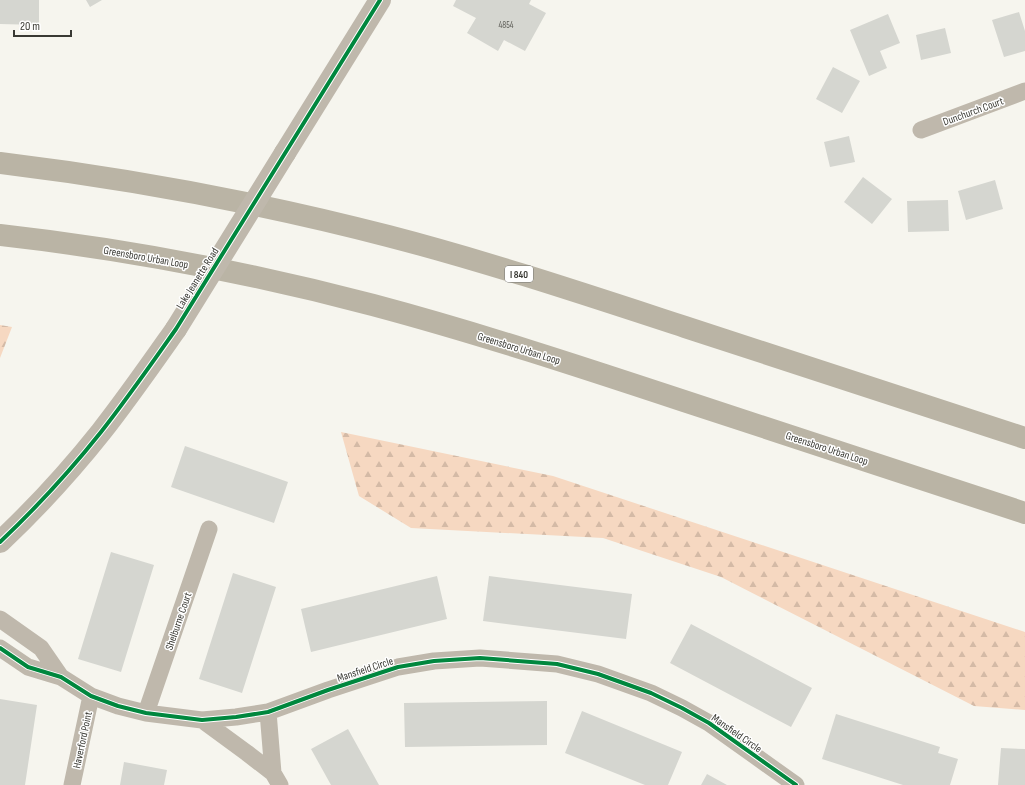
<svg xmlns="http://www.w3.org/2000/svg" width="1025" height="785" viewBox="0 0 1025 785" font-family="'Sofia Sans Condensed',sans-serif">
	<defs>
		<pattern id="forest-firs" width="22" height="20" patternUnits="userSpaceOnUse"><rect width="22" height="20" fill="#f6d8c1"/><path d="M5 1l3.5 6h-7zM16 11l3.5 6h-7z" fill="#d4baa6"/></pattern>
	</defs>
	<rect width="100%" height="100%" fill="#f6f5ee"/>
	<path fill="url(#forest-firs)" d="M0,325L12,327L0,358Z
		M341,432L553,476L1025,632V710L974,706L721,577L603,538L411,528L359,496Z"/>
	<path fill="#d5d6d0" d="M0,0H39V25L0,24Z
		M86,0H102L90,7Z
		M456,0H531L529,4L546,13L525,51L504,40L498,51L467,33L476,18L453,6Z
		M1019,12L1025,31V51L1004,57L992,20Z
		M888,14L900,43L880,51L887,68L869,76L850,30Z
		M945,28L951,53L921,60L916,35Z
		M833,67L860,81L842,113L816,99Z
		M849,136L855,162L830,167L824,142Z
		M863,177L892,199L872,224L844,202Z
		M995,180L1003,209L966,220L958,191Z
		M948,200L949,231L908,232L907,201Z
		M185,446L288,482L274,523L171,487Z
		M111,552L154,565L121,672L78,659Z
		M233,573L276,587L242,693L199,679Z
		M437,576L447,619L311,652L301,609Z
		M489,576L632,594L626,639L483,621Z
		M691,624L812,688L791,727L670,663Z
		M0,699L37,705L25,785H0Z
		M547,701V745L405,747L404,703Z
		M582,711L682,752L668,785H645L565,753Z
		M836,714L940,747L938,753L958,759L950,785H903L822,759Z
		M348,729L379,785H331L311,749Z
		M1001,748L1025,749V785H998Z
		M124,762L167,770L164,785H120Z
		M707,774L727,785H701Z"/>
	<g fill="none" stroke-linecap="round" stroke-linejoin="round">
		<path stroke="#bfb8ac" stroke-width="17" d="M921,130L1025,91
			M0,619L41,648L61,677
			M0,648L28,667L61,677L91,696L118,706L146,713L202,720L236,717L268,712L328,690L398,667L434,661L480,658L557,664L598,674L651,693L682,708L709,723L796,785
			M268,712L273,773L280,785
			M146,713L209,529
			M202,720L247,753L273,773
			M72,785L91,696"/>
		<path stroke="#bfb8ac" stroke-width="22" d="M285,153L380,0
			M0,542C36,508 70,471 101,432C127,399 152,363 176,329"/>
		<path stroke="#bab4a5" stroke-width="22" d="M0,163C131,179 261,203 388,236C488,262 587,295 685,327C798,364 912,401 1025,438
			M0,235C125,249 251,273 373,305C478,333 581,367 684,401C798,438 911,476 1025,513"/>
		<path stroke="#bfb8ac" stroke-width="22" d="M176,329L285,153"/>
		<g stroke="#fff" stroke-width="6">
			<path id="cycleway" d="M0,542C36,508 70,471 101,432C127,399 152,363 176,329L380,0
				M0,648L28,667L61,677L91,696L118,706L146,713L202,720L236,717L268,712L328,690L398,667L434,661L480,658L557,664L598,674L651,693L682,708L709,723L796,785"/>
		</g>
		<use href="#cycleway" stroke="#00873e" stroke-width="4"/>
	</g>
	<g text-anchor="middle" stroke-width="3" stroke-linejoin="round" paint-order="stroke">
		<g font-size="9" fill="#60605a">
			<text x="506" y="28">4854</text>
		</g>
		<rect fill="#fff" stroke="#747470" stroke-width="1" x="505" y="266" width="28" height="16" rx="3"/>
		<g font-size="10" font-weight="bold" fill="#393933">
			<text x="519" y="278">I 840</text>
		</g>
		<g font-size="11" fill="#393933" stroke="#fff">
			<text transform="translate(973 111) rotate(-20)" y="4">Dunchurch Court</text>
			<text transform="translate(146 257) rotate(10)" y="4">Greensboro Urban Loop</text>
			<text transform="translate(197 278) rotate(-58)" y="4">Lake Jeanette Road</text>
			<text transform="translate(519 348) rotate(17)" y="4">Greensboro Urban Loop</text>
			<text transform="translate(827 448) rotate(18)" y="4">Greensboro Urban Loop</text>
			<text transform="translate(178 621) rotate(-71)" y="4">Shelburne Court</text>
			<text transform="translate(365 669) rotate(-18)" y="4">Mansfield Circle</text>
			<text transform="translate(737 733) rotate(35)" y="4">Mansfield Circle</text>
			<text transform="translate(82 740) rotate(-78)" y="4">Haverford Point</text>
		</g>
	</g>
	<path d="M14 30v6h57v-6" fill="none" stroke="#393933" stroke-width="2"/>
	<text x="20" y="30" font-size="12" fill="#393933" stroke="#ffffff" stroke-width="3" paint-order="stroke">20 m</text>
</svg>
